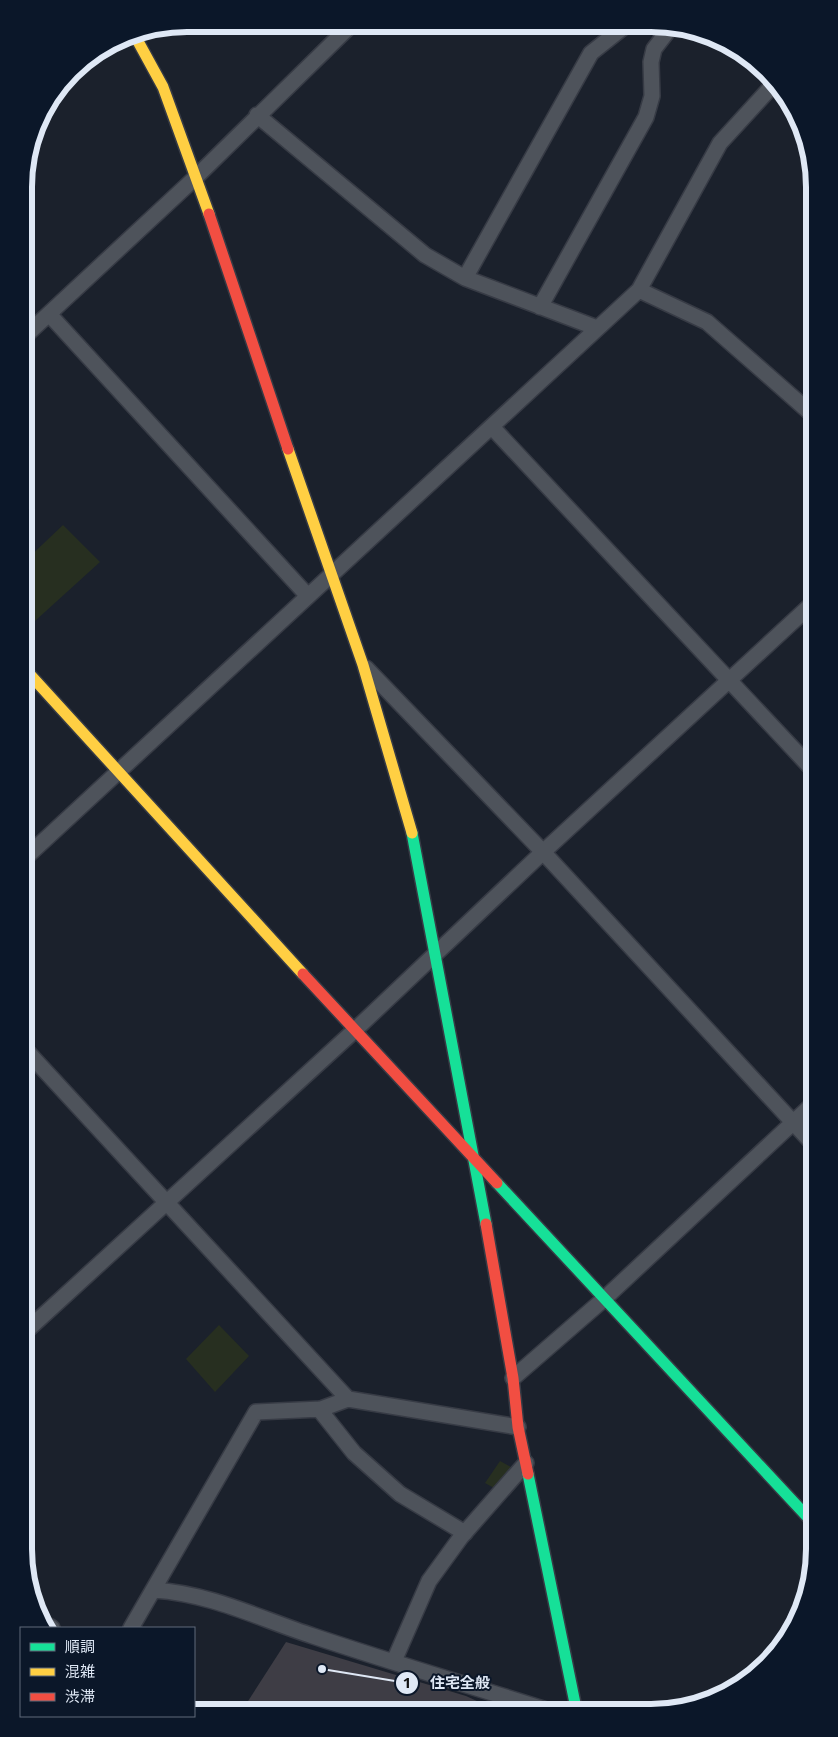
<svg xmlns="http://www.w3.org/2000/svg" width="838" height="1737" viewBox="0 0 838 1737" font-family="'Open Sans','Noto Sans JP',sans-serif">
	<rect width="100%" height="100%" fill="#1b212c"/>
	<path fill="#272f20" d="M63,525L100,562L24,631V562Z
		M219,1325L249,1356L215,1392L186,1359Z
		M500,1461L511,1467L494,1488L485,1483Z"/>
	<path fill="#3e3d45" d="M286,1642L466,1696L503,1713L241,1712Z"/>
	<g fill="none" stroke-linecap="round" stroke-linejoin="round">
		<g stroke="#373b45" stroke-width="18">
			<path id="street" d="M257,115L425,255L465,278L597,328
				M465,278L591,53L625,26
				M639,290L707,322L814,416
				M540,307L646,117L652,96L651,62L654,49L671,27
				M49,314L307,595
				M24,337L196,177L351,25
				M492,427L814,771
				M366,668L543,852L814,1145
				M24,859L639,290L720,143L773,85
				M24,1048L348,1399
				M24,1333L355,1030L543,852L814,602
				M513,1378L604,1299L814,1103
				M319,1409L354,1453L400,1494L465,1533
				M154,1590C212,1594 258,1618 313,1636C393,1663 475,1687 556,1713
				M49,1626L52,1628
				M131,1628L256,1412L321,1409L348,1399L518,1427
				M394,1661L429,1581L461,1537L526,1463
				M721,1696L754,1675
				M703,1705L705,1704
				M194,1711L195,1712"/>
		</g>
		<g stroke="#373b45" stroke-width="14">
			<path id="fast" d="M412,833L486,1224
				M497,1183L814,1524
				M528,1474L577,1713"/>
		</g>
		<g stroke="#373b45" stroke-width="14">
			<path id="slow" d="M134,34L163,87L209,214
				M288,449L363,665L412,833
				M24,668L303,974"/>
		</g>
		<g stroke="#373b45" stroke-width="14">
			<path id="jam" d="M209,214L288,449
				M303,974L497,1183
				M486,1224L513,1378L518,1427L528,1474"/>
		</g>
		<use href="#street" stroke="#4e535b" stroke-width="15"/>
		<use href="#fast" stroke="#16e098" stroke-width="11"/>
		<use href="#slow" stroke="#ffcf43" stroke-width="11"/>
		<use href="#jam" stroke="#f24e42" stroke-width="11"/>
	</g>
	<path d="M0 0H838V1737H0ZM187 32H651A155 155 0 0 1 806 187V1549A155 155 0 0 1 651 1704H187A155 155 0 0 1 32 1549V187A155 155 0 0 1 187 32Z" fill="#0b1729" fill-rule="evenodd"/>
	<path fill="none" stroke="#dfe8f5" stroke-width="6" d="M187 32H651A155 155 0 0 1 806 187V1549A155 155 0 0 1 651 1704H187A155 155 0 0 1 32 1549V187A155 155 0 0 1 187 32Z"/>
	<path fill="none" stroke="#dfe8f5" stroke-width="2" d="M322 1669L407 1683"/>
	<g fill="#dfe8f5" stroke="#0b1729" stroke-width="2">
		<circle cx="322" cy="1669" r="5"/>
		<circle cx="407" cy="1683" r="12"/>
	</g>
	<g font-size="15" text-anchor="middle" font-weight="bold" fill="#111">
		<text x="407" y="1688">1</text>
	</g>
	<g font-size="15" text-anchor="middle" font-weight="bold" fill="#dfe8f5" stroke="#0b1729" stroke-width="4" stroke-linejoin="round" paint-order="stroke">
		<text x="460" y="1688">住宅全般</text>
	</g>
	<rect x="20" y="1627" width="175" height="90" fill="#0b1729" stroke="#606b7b"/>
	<rect x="30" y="1643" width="25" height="8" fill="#16e098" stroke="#606b7b"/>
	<text x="65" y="1652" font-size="15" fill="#dfe8f5">順調</text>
	<rect x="30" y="1668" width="25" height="8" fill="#ffcf43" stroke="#606b7b"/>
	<text x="65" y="1677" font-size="15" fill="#dfe8f5">混雑</text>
	<rect x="30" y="1693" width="25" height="8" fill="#f24e42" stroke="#606b7b"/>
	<text x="65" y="1702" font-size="15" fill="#dfe8f5">渋滞</text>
</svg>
